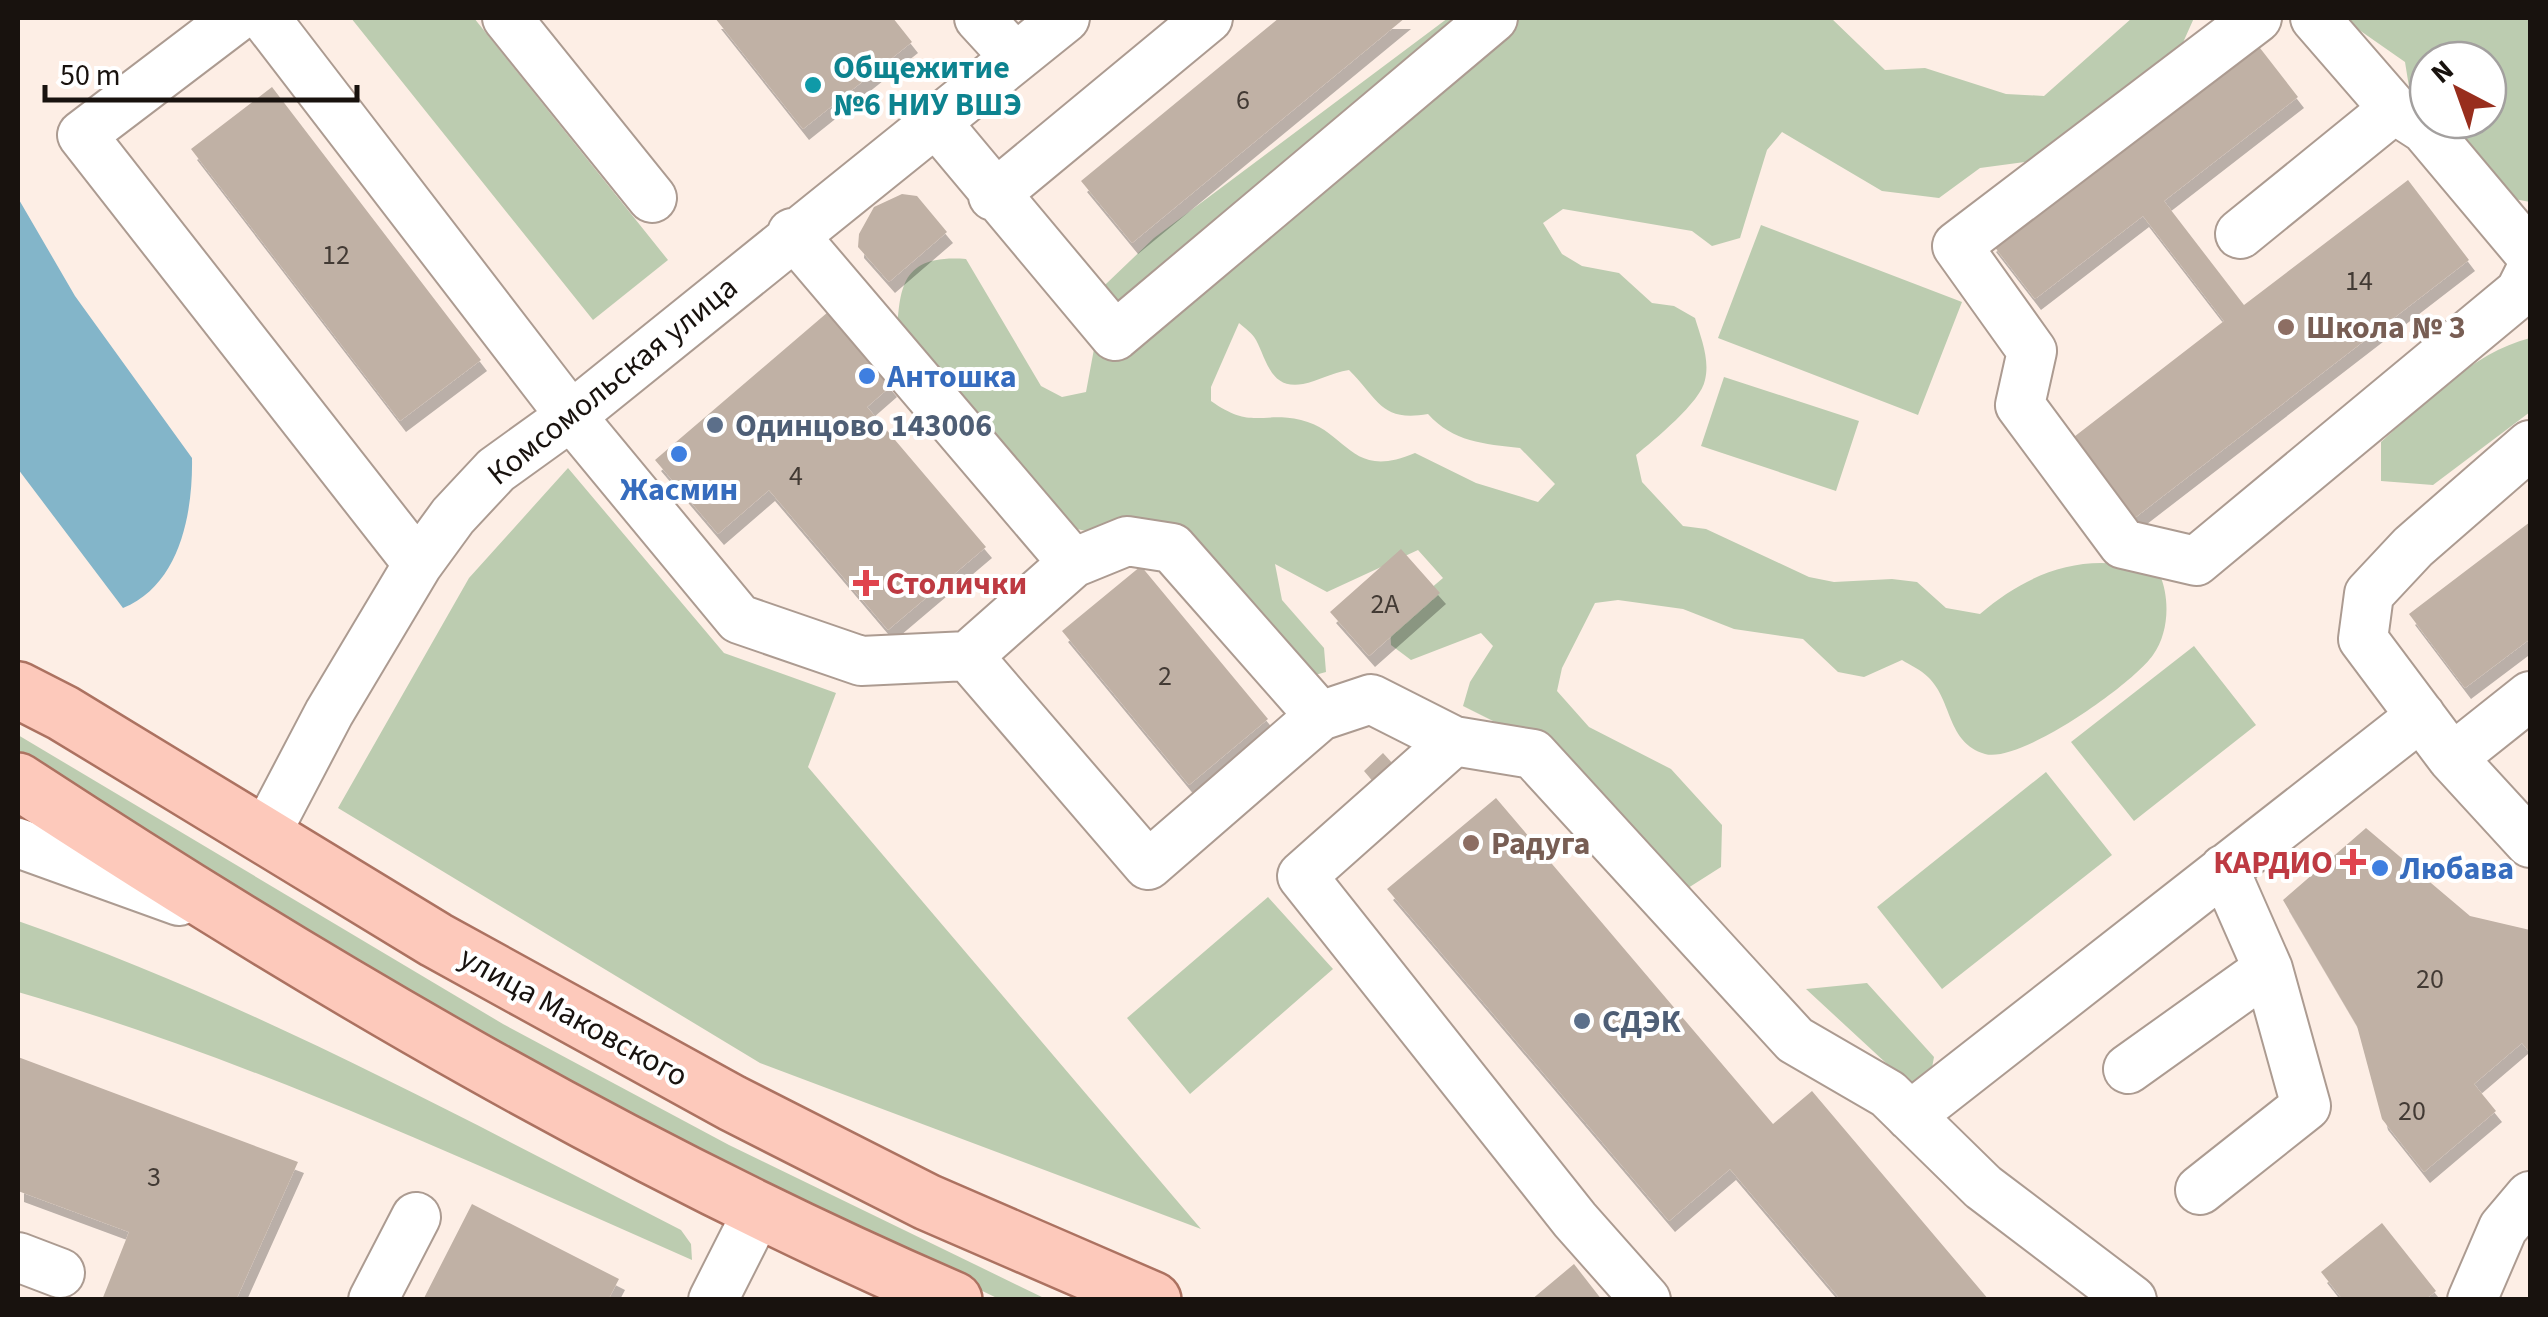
<svg xmlns="http://www.w3.org/2000/svg" width="2548" height="1317" viewBox="0 0 2548 1317" font-family="'Source Sans 3',sans-serif">
	<defs>
		<filter id="shadow"><feDropShadow dx="6" dy="11" stdDeviation="0" flood-color="#0004"/></filter>
	</defs>
	<rect width="100%" height="100%" fill="#fdeee5"/>
	<path fill="#bcccb0" fill-rule="evenodd" d="M351,18H474L668,260L593,320Z
		M1448,18H1831L1885,70L1925,68L2006,94L2044,96L2132,18H2194L2181,47L2039,160L1980,168L1939,198L1882,191L1782,132L1767,150L1740,238L1712,246L1692,231L1563,209L1543,223L1562,254L1582,266L1619,273L1652,303L1674,306L1695,318C1701,338 1710,359 1705,380C1701,402 1654,440 1636,455L1642,482L1683,526L1706,529L1809,577L1834,582L1892,579L1917,582L1946,608L1980,614C2032,569 2094,548 2160,575C2170,599 2169,633 2153,655C2133,684 2020,764 1985,754C1946,742 1953,701 1928,677C1921,670 1910,665 1902,660L1864,677L1838,672L1803,639L1734,629L1683,609L1618,600L1595,603L1562,668L1557,691L1589,727L1671,769L1722,825L1721,867L1688,888L1507,746L1499,724L1463,706L1470,682L1493,646L1481,633L1411,660L1391,645L1390,623L1443,578L1418,550L1327,592L1275,564L1282,600L1324,648L1326,672L1304,678L1227,597L1107,535L1061,526L896,348C900,292 896,254 966,259L1041,386L1062,397L1086,392L1094,349L1084,305L1154,238ZM1239,323C1245,328 1253,334 1256,340C1267,361 1271,390 1303,384C1318,381 1331,373 1349,370C1379,400 1381,422 1428,414C1453,442 1484,444 1520,448L1555,484L1538,502L1476,483L1415,453C1350,481 1348,431 1301,420C1260,411 1252,430 1211,401V387Z
		M2342,18H2530V202L2494,195L2408,114L2410,93L2405,62ZM2428,60H2488V120H2428Z
		M1761,225L1962,302L1918,415L1718,338Z
		M2530,338V412L2433,485L2381,481V442C2425,403 2472,353 2530,338Z
		M1724,377L1859,421L1836,491L1701,446Z
		M568,468L724,653L836,693L808,767L1201,1229L760,1063L338,808L469,578Z
		M2194,646L2256,725L2134,821L2071,742Z
		M18,735L503,1024L729,1145L1046,1299H999L717,1164L492,1041L18,758Z
		M2046,772L2112,855L1942,989L1877,907Z
		M1268,897L1333,969L1190,1094L1127,1018Z
		M18,921C248,1001 464,1119 681,1230L691,1244L692,1260C470,1162 250,1059 18,992Z
		M1867,983L1934,1057L1926,1100L1806,989Z"/>
	<path fill="#83b5c9" d="M18,198L75,296L192,458C193,513 180,585 123,608L18,469Z"/>
	<path fill="#c0b1a5" filter="url(#shadow)" d="M715,18H893L912,42L803,129Z
		M1279,18H1405L1132,243L1081,181Z
		M2253,39L2298,97L2164,201L2244,305L2408,180L2469,260L2132,520L2070,440L2224,321L2143,216L2035,299L1990,241Z
		M272,87L481,360L400,421L191,149Z
		M902,194L917,196L947,232L889,282L858,247L859,234L874,207Z
		M828,312L891,386L867,407L986,547L888,630L769,490L718,534L655,460Z
		M2530,522V639L2465,688L2409,614Z
		M1401,549L1440,593L1369,656L1330,612Z
		M1141,566L1268,719L1189,785L1062,631Z
		M1383,753L1395,766L1375,784L1364,771Z
		M1496,798L1773,1124L1812,1091L1989,1300H1841L1730,1169L1669,1221L1387,889Z
		M2366,828L2470,916L2530,930V1053L2522,1043L2474,1084L2496,1111L2424,1172L2382,1119L2357,1026L2283,900Z
		M18,1057L298,1162L236,1300H102L129,1232L18,1191Z
		M472,1204L619,1279L608,1300H423Z
		M2382,1223L2436,1291L2425,1300H2343L2321,1272Z
		M1574,1264L1602,1300H1531Z"/>
	<g fill="none" stroke-linecap="round" stroke-linejoin="round">
		<g stroke="#ac9b91" stroke-width="52">
			<path id="minor" d="M236,18L82,135L418,564
				M265,18L571,416L739,619L861,661L968,656
				M507,18L652,198
				M979,18L1013,55
				M2257,18L1957,246L2032,351L2020,405L2123,544L2196,561L2520,292L2530,272
				M2315,18L2394,109L2425,129L2530,254
				M935,121L1115,336L1493,18
				M993,196L1208,18
				M792,233L1073,563L1127,541L1172,548L1320,716L1371,699L1454,741L1533,754L1795,1040L1888,1094L1983,1187L2132,1300
				M2240,234L2394,109
				M2530,445L2413,547L2369,594L2363,639L2452,758L2530,696
				M1073,563L968,656L1148,865L1320,716
				M1454,741L1302,876L1575,1220L1646,1300
				M2452,758L2530,843
				M265,835L329,713L418,564L453,516L496,470L571,416L1065,18
				M18,843L179,901
				M2128,1069L2268,969
				M1910,1116L2421,716
				M2200,1190L2306,1106L2268,969L2224,869
				M18,1257L60,1273
				M373,1300L416,1217
				M713,1300L759,1209
				M2472,1300L2503,1228L2530,1196"/>
		</g>
		<g stroke="#ac7261" stroke-width="60">
			<path id="major" d="M18,690L63,713L436,940L732,1103L927,1202L1153,1300
				M18,781C316,976 626,1158 954,1300"/>
		</g>
		<use href="#minor" stroke="#fff" stroke-width="48"/>
		<use href="#major" stroke="#fdc9bb" stroke-width="55"/>
	</g>
	<circle fill="#0f9aa8" stroke="#fff" stroke-width="4" cx="813" cy="85" r="10"/>
	<g fill="#8d6e63" stroke="#fff" stroke-width="4">
		<circle cx="2286" cy="327" r="10"/>
		<circle cx="1471" cy="843" r="10"/>
	</g>
	<g fill="#3f7fe0" stroke="#fff" stroke-width="4">
		<circle cx="867" cy="376" r="10"/>
		<circle cx="679" cy="454" r="10"/>
		<circle cx="2380" cy="868" r="10"/>
	</g>
	<g fill="#5c6f8a" stroke="#fff" stroke-width="4">
		<circle cx="715" cy="425" r="10"/>
		<circle cx="1582" cy="1021" r="10"/>
	</g>
	<g fill="#e0444e" stroke="#fff" stroke-width="4">
		<path d="M861 568h10v10h10v10h-10v10h-10v-10h-10v-10h10z"/>
		<path d="M2348 847h10v10h10v10h-10v10h-10v-10h-10v-10h10z"/>
	</g>
	<g text-anchor="middle" stroke-width="8" stroke-linejoin="round" paint-order="stroke">
		<g font-size="28" fill="#423a34">
			<text x="1243" y="109">6</text>
			<text x="336" y="264">12</text>
			<text x="2359" y="290">14</text>
			<text x="796" y="485">4</text>
			<text x="1385" y="613">2А</text>
			<text x="1165" y="685">2</text>
			<text x="2430" y="988">20</text>
			<text x="2412" y="1120">20</text>
			<text x="154" y="1186">3</text>
		</g>
		<g font-size="32" font-weight="bold" fill="#0d838f" stroke="#fff" text-anchor="start">
			<text x="833" y="78">Общежитие<tspan x="833" dy="37">№6 НИУ ВШЭ</tspan></text>
		</g>
		<g font-size="32" font-weight="bold" fill="#785e54" stroke="#fff" text-anchor="start">
			<text x="2306" y="338">Школа № 3</text>
			<text x="1491" y="854">Радуга</text>
		</g>
		<g font-size="32" font-weight="bold" fill="#366cbe" stroke="#fff" text-anchor="start">
			<text x="887" y="387">Антошка</text>
			<text x="679" y="500" text-anchor="middle">Жасмин</text>
			<text x="2400" y="879">Любава</text>
		</g>
		<g font-size="32" fill="#18120e" stroke="#fff">
			<text transform="translate(612 380) rotate(-39)" y="11">Комсомольская улица</text>
			<text transform="translate(574 1016) rotate(29)" y="11">улица Маковского</text>
		</g>
		<g font-size="32" font-weight="bold" fill="#4e5e75" stroke="#fff" text-anchor="start">
			<text x="735" y="436">Одинцово 143006</text>
			<text x="1602" y="1032">СДЭК</text>
		</g>
		<g font-size="32" font-weight="bold" fill="#be3a42" stroke="#fff" text-anchor="start">
			<text x="886" y="594">Столички</text>
			<text x="2333" y="873" text-anchor="end">КАРДИО</text>
		</g>
	</g>
	<rect width="2548" height="1317" fill="none" stroke="#18120e" stroke-width="40"/>
	<g transform="translate(2458 90) rotate(319)"><circle r="48" fill="#ffffff" stroke="#a3a09f" stroke-width="2.5"/>
	<path d="M0-8L18 38L0 25L-18 38Z" fill="#982e1d"/>
	<text y="-15" font-size="28" font-weight="bold" text-anchor="middle" fill="#18120e">N</text>
	</g>
	<path d="M45 85v15h312v-15" fill="none" stroke="#18120e" stroke-width="5"/>
	<text x="60" y="85" font-size="30" fill="#18120e" stroke="#ffffff" stroke-width="8" paint-order="stroke">50 m</text>
</svg>
